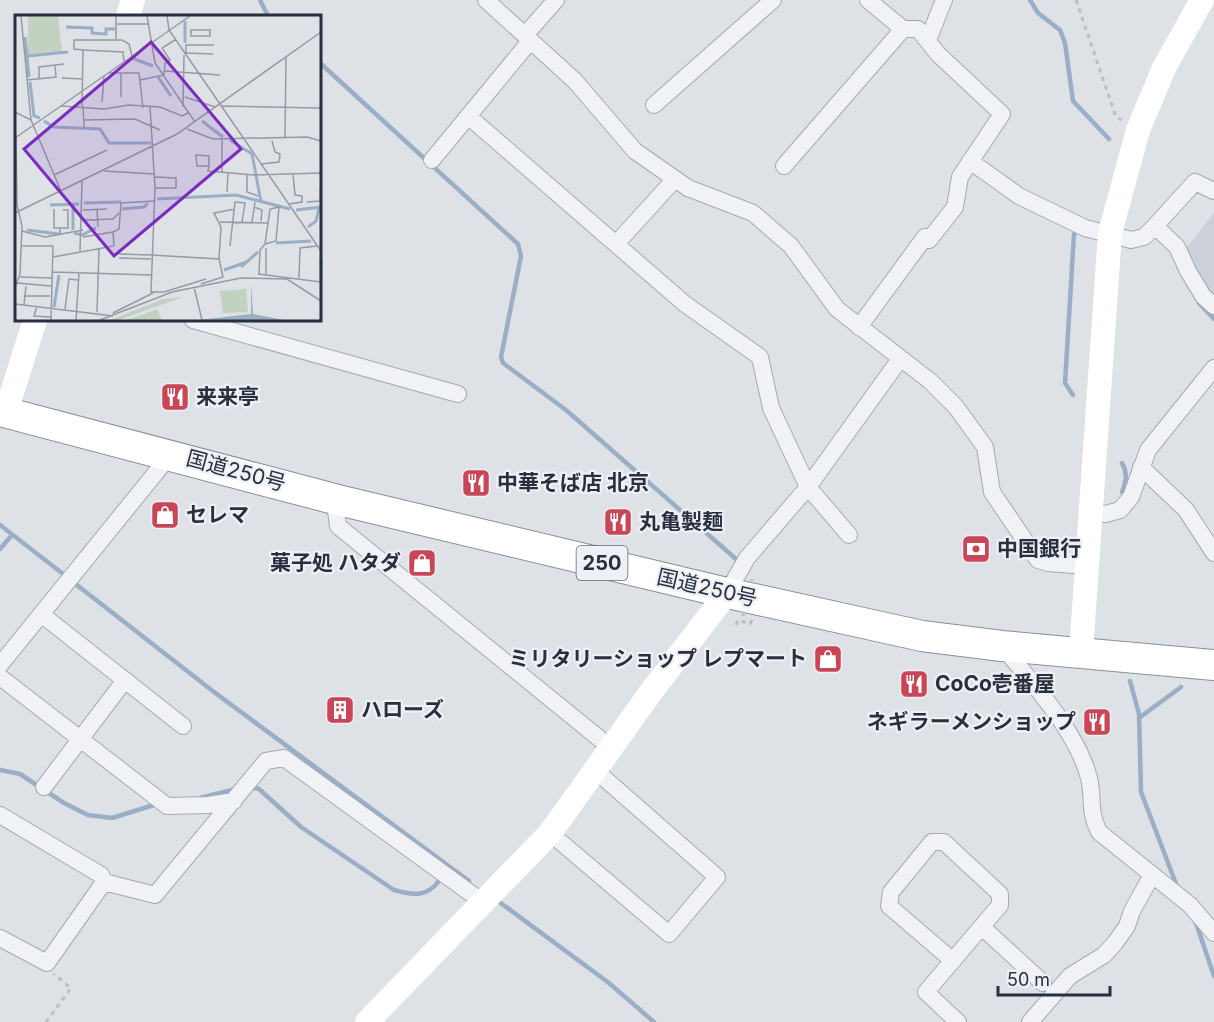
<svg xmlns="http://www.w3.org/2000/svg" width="1214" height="1022" viewBox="0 0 1214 1022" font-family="Inter,'Noto Sans JP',sans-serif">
	<rect width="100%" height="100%" fill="#dee2e7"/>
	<path fill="#ccd1d9" d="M1214,213V302L1182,253Z"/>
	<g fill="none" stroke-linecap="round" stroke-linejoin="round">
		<path stroke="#9aaec6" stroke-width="4.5" d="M260,0L268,16
			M1030,0L1038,13L1060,30L1065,43L1073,101L1109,139
			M320,63L518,244L521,256L501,357L503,363L566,410L736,559
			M1199,303L1214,319
			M1073,395L1065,383L1074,234L1079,229
			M1122,492C1126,482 1128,473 1122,463
			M0,525L67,577
			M0,549L12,535
			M73,582L214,692L469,881
			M1130,681L1139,714L1141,792L1178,889
			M1139,718L1181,687
			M0,770L20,774L64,803L88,815L112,818L157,804
			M250,787L259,789L301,827L394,890C412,895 426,898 439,881
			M200,798L236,789
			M498,901L609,983L654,1022
			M1196,923L1214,976"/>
		<g stroke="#a4a9b1" stroke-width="18">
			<path id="street" d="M486,0L575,81L635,151L688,188L753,213L791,246L837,309L930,381L956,407L985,447L992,492L1038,560L1048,563L1087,566
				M525,35L556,0
				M928,40L944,0
				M654,105L773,0
				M468,116L685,304L760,357L771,408L808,487L849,535
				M432,160L531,40
				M970,161L1019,196L1085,228L1131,240L1144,237L1155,226L1195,182L1214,191
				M784,166L903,29
				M1155,226L1177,247L1188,271L1203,296L1214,306
				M616,244L675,179
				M193,320L458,394
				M859,327L925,237L929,240L955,207L960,177L1002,114L938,54L918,29H903L868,0
				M1141,467L1186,510L1214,553
				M338,500L336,511L338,526L611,748
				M1091,512L1106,514L1120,510L1131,497L1148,450L1214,368
				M727,593L747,558L808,487L900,359
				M41,614L183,726
				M1002,646C1032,683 1077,731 1089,778C1094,799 1088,810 1099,832L1190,905L1214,933
				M0,665L171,454
				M0,677L167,806L208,805L234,801
				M44,787L125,680
				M0,815L101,875L104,882
				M550,833L669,934L717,877L596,771
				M982,927L1043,983
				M0,938L47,963L104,882L155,895L266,761L284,758L484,903
				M953,961L889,906L891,892L932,842H944L1000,894V905L926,992L958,1022
				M1030,1022L1070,976L1104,955L1115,943L1127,926L1132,911L1152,875"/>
		</g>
		<g stroke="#868f9d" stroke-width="32">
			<path id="highway" d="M0,411L338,500L727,593L922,636L1002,646L1214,665"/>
		</g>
		<path stroke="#bdbfc6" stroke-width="3" stroke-dasharray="4.5 4.5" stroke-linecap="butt" d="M1076,0L1116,117L1122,120
			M736,625L738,620L750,624L752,620
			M46,1022L71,988L54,974"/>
		<use href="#street" stroke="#f1f2f6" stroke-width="16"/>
		<path stroke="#fff" stroke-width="24" d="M128,16L133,0
			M6,412L35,320
			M1081,652L1110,233L1138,130L1164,68L1202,0
			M367,1022L550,833L651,692L727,593"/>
		<use href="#highway" stroke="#fff" stroke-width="30"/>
		<path stroke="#bdbfc6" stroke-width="3" stroke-dasharray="4.5 4.5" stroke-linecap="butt" d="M743,616L752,579"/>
	</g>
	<defs>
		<g id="restaurant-square" transform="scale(1.5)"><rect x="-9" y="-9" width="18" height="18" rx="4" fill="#c94656" stroke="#eef0f5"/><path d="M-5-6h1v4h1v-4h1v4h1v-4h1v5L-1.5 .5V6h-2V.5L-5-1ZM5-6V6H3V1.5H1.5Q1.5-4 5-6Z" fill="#fff"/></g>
		<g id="shop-square" transform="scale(1.5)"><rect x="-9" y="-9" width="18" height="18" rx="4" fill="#c94656" stroke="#eef0f5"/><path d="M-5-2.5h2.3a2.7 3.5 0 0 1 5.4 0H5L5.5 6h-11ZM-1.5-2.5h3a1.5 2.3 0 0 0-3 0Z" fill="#fff"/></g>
		<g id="bank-square" transform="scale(1.5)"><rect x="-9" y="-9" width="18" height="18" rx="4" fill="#c94656" stroke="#eef0f5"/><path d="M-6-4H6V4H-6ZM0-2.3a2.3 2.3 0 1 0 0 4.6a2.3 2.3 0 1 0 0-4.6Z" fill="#fff"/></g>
		<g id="building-square" transform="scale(1.5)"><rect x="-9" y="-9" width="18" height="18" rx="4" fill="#c94656" stroke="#eef0f5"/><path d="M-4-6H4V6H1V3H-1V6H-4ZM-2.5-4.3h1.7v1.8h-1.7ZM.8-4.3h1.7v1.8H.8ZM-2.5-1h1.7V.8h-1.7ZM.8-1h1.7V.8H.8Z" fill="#fff"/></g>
	</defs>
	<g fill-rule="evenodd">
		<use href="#restaurant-square" x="175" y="397"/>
		<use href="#restaurant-square" x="476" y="483"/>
		<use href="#shop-square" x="165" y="515"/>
		<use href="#restaurant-square" x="618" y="522"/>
		<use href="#bank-square" x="976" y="549"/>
		<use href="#shop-square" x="422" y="563"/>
		<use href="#shop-square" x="828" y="659"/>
		<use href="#restaurant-square" x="914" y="684"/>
		<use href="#building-square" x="340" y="710"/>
		<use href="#restaurant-square" x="1097" y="722"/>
	</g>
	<g text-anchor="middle" stroke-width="4.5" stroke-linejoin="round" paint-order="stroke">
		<rect fill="#eef0f5" stroke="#636975" stroke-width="1.5" x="576.5" y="546" width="51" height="34" rx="4.5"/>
		<g font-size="20" font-weight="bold" fill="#282f3e">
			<text x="602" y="570">250</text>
		</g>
		<g font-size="21" font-weight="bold" fill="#282f3e" stroke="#eef0f5" text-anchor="start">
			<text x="196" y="404">来来亭</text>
			<text x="497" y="490">中華そば店 北京</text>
			<text x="186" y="522">セレマ</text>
			<text x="639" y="529">丸亀製麺</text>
			<text x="997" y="556">中国銀行</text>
			<text x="401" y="570" text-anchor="end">菓子処 ハタダ</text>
			<text x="807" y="666" text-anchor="end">ミリタリーショップ レプマート</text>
			<text x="935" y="691">CoCo壱番屋</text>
			<text x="361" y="717">ハローズ</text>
			<text x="1076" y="729" text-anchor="end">ネギラーメンショップ</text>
		</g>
		<g font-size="21" fill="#282f3e" stroke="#eef0f5">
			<text transform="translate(236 471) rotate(15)" y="7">国道250号</text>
			<text transform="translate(707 588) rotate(13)" y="7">国道250号</text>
		</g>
	</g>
	<g transform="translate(15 15)">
		<rect width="306" height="306" fill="#dee2e7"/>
		<path d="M13,1H43L47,37L13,40ZM231,274L233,297L208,298L205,276ZM168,282L104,305H95L148,284ZM142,294L147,305H112Z" fill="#c3d1c0"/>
		<path d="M236,269L238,299L269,305H183L236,299Z" fill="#9aaec6"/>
		<path fill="none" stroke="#9aaec6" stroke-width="3" d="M51,12L77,13V18L91,19V14H100M10,22L14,62M170,28V6M13,41L53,37M117,43L138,51M143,62L156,81M15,67L19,101L25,103M29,106L39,112L85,114L94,128H136M187,106L208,122M215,125L237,139L246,187M142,184L221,180L275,194M69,188L106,187M35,190L64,189M58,190V215M107,194L129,192L133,188M281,195L306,192M293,212L301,206L304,193M12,215L44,219M59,218L67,220L81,213M261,228L296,226M306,243V265M226,252L243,237M209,255L232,247M39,292L44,260"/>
		<path fill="none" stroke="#959aa3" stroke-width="1.5" d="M6,1L16,105M132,1L140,48L180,107M152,1L154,15L205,89M102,9H133M176,15H195V21H176ZM101,24V1M68,35L108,37L109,46M171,38L198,39M171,40V30H199M150,56L205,60M93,58H124L128,93M24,63V52L49,49M47,63L67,64M12,65L41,62L40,50M125,65L149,60L150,48L155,45L147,33L160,25M106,82V58M170,82L200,92M87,87L89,61M205,89L306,236M46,91L89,94L114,90L145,92L167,101L173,98M67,91L68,35L59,34V25H107L114,29L117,41M68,91L69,113M207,91L306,93M135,92L140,173L136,277H150M168,92L169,40M0,97L16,105L46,176M69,105L120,104L145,115M172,114L198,124L292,122L306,126M270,122L271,43M0,123L175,1M207,124V157M246,149L264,147L265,139L260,137L257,126M194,151H182L181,140L194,141V151L193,156L239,160L306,158M89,156L139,159M232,159V177L243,181M39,160L92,135M140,162L161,163V173H140M212,177L213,158M292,187L305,186L306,164M274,189L287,187V181L280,180L278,160M239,192L247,195L246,206M39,194V213H45V220M82,194L83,212M68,195L92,194M0,198L162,119L306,17M68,205L98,204L104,198M205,207L253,208M237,207L240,187M45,213H53V195H48M7,216L30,222L68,215M68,222L98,217M6,231H38L36,305M215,231L220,187L230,188L227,207M65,236L67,166M104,239L136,240M136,240L204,244L208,262L186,269M38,242L99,231L98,217L104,214L106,188L139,186M104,243L136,244M204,244L206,212L199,198L220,194M38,257L136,260M243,259L306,267M244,259L245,235L250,229L255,194L264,192L261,226L250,229M251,259V233M5,262L37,263M284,263L285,233L302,231M2,268L36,271M0,272L5,259L7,211L2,190L1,122M179,272L187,305M149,277L191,264M9,281H35M0,289L98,301M9,290L11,271M22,291L19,301L36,302M50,294L54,264L63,265M82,297L84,234M98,298L138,278M61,305L64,258M85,305L157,277L226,263L272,264L306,286"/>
		<path fill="#7b2cbf" fill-opacity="0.15" stroke="#7b2cbf" stroke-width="3" d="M136,27L226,134L99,241L9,134Z"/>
		<rect width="306" height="306" fill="none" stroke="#282f3e" stroke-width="3"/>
	</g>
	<path d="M998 986v9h112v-9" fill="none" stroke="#282f3e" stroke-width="3"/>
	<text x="1007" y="986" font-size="18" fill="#282f3e" stroke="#eef0f5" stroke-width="4.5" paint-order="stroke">50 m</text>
</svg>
